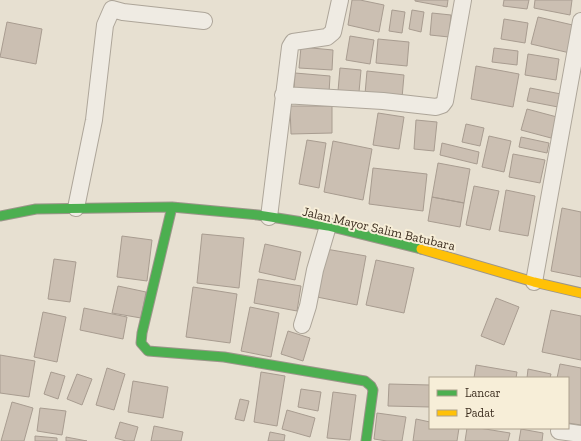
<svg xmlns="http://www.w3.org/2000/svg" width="581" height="441" viewBox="0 0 581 441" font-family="'Zilla Slab',serif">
	<rect width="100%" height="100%" fill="#e7e0d1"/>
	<path fill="#cbbfb2" stroke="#a89c90" d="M352,0H360L384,5L379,32L348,25Z
		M415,0H448L447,7L415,1Z
		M504,0H529L527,9L503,6Z
		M535,0H572L570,15L534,8Z
		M392,10L405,12L402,33L389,31Z
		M412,10L424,12L421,32L409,29Z
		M432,13L451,15L449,37L430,35Z
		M538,17L577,26L570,53L531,44Z
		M504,19L528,23L525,43L501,39Z
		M7,22L42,29L36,64L0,57Z
		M350,36L374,40L370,64L346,60Z
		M378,39L409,42L407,66L376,63Z
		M301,47L333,50L332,70L299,68Z
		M494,48L518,51L517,65L492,62Z
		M528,54L559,59L556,80L525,75Z
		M476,66L519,74L513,107L471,99Z
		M340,68L361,70L359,92L338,91Z
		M367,71L404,75L402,98L365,94Z
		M295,73L330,76L329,93L294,90Z
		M530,88L561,94L558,107L527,101Z
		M290,106H332V133L291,134Z
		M527,109L557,117L551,138L521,130Z
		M378,113L404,117L399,149L373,145Z
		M416,120L437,122L434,151L414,149Z
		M466,124L484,128L480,146L462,142Z
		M489,136L511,141L504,172L482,167Z
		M521,137L549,143L547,153L519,147Z
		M307,140L326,143L319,188L299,184Z
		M333,141L372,149L363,200L324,192Z
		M442,143L479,152L477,164L440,155Z
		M513,154L545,160L540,183L509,177Z
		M438,163L470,169L464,203L432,197Z
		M373,168L427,174L423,211L369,204Z
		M474,186L499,191L490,230L466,225Z
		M506,190L535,196L528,236L499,231Z
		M432,197L464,203L460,227L428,221Z
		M562,208L581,212V277L551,271Z
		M202,234L244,238L239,288L197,283Z
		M122,236L152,240L147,281L117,277Z
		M265,244L301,252L295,280L259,272Z
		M326,249L366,256L357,305L317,297Z
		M54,259L76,262L70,302L48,299Z
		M376,260L414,268L404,313L366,305Z
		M258,279L301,286L297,311L254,303Z
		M118,286L146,292L141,318L112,313Z
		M193,287L237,294L230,343L186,337Z
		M496,298L519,307L504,345L481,336Z
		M250,307L279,313L271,357L241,351Z
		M84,308L127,317L123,339L80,330Z
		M551,310L581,316V360L542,352Z
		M43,312L66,317L57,362L34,357Z
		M288,331L310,338L303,361L281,354Z
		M0,355L35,361L29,397L0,393Z
		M560,364L581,368V425L568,423V378H557Z
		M476,365L517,372L516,378H474Z
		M107,368L125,374L114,410L96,405Z
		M528,369L551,374L550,378H527Z
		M51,372L65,376L58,399L44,394Z
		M261,372L285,376L277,426L254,422Z
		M77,374L92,379L82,405L67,399Z
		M133,381L168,387L163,418L128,412Z
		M389,384L430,385V407L388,406Z
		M301,389L321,392L318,411L298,407Z
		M333,392L356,395L350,440L327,438Z
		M240,399L249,401L244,421L235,419Z
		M12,402L33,408L24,441H1Z
		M40,408L66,411L62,435L37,431Z
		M287,410L315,418L310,437L282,429Z
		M377,413L406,417L402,441H387L374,439Z
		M416,419L430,422V428H459L457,441H413Z
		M120,422L138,427L134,441H126L115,438Z
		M154,426L183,432L181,441H151Z
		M467,428H479L510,433L508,441H465Z
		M521,429L543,433L542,441H519Z
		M270,432L285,435L284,441H268Z
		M35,436L57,438V441H35Z
		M66,437L87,441H66Z"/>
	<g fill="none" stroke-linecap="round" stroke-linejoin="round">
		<g stroke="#ada599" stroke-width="18">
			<path id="street" d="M283,95L383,101L436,107L442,105L445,101L463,0
				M76,208L94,120L105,25L112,9L123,12L204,21
				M269,217L290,47L293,42L327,37L333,32L340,0
				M534,282L581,21
				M302,325L308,306L315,270L328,226
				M559,431L581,434"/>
		</g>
		<g stroke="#9c958a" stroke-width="11">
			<path id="fast" d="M172,207L142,333L141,343L148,351L224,357L365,381L371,386L373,390L366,441
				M0,216L36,209L172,207L258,215L328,226L421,249"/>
		</g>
		<g stroke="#9c958a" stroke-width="11">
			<path id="slow" d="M421,249L534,282L581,293"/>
		</g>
		<use href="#street" stroke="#efebe3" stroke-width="16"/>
		<use href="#fast" stroke="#4caf50" stroke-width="9"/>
		<use href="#slow" stroke="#ffc107" stroke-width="9"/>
	</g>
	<g text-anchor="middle" stroke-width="4" stroke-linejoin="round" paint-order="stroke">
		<g font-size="13" fill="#3d2e20" stroke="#f7eed8">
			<text transform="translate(379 228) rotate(13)" y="5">Jalan Mayor Salim Batubara</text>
		</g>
	</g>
	<rect x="429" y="377" width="140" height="52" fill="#f7eed8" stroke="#ada18e"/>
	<rect x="437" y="390" width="20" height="6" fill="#4caf50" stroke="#ada18e"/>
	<text x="465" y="397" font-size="12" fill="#3d2e20">Lancar</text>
	<rect x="437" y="410" width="20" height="6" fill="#ffc107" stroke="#ada18e"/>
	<text x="465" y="417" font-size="12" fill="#3d2e20">Padat</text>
</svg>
